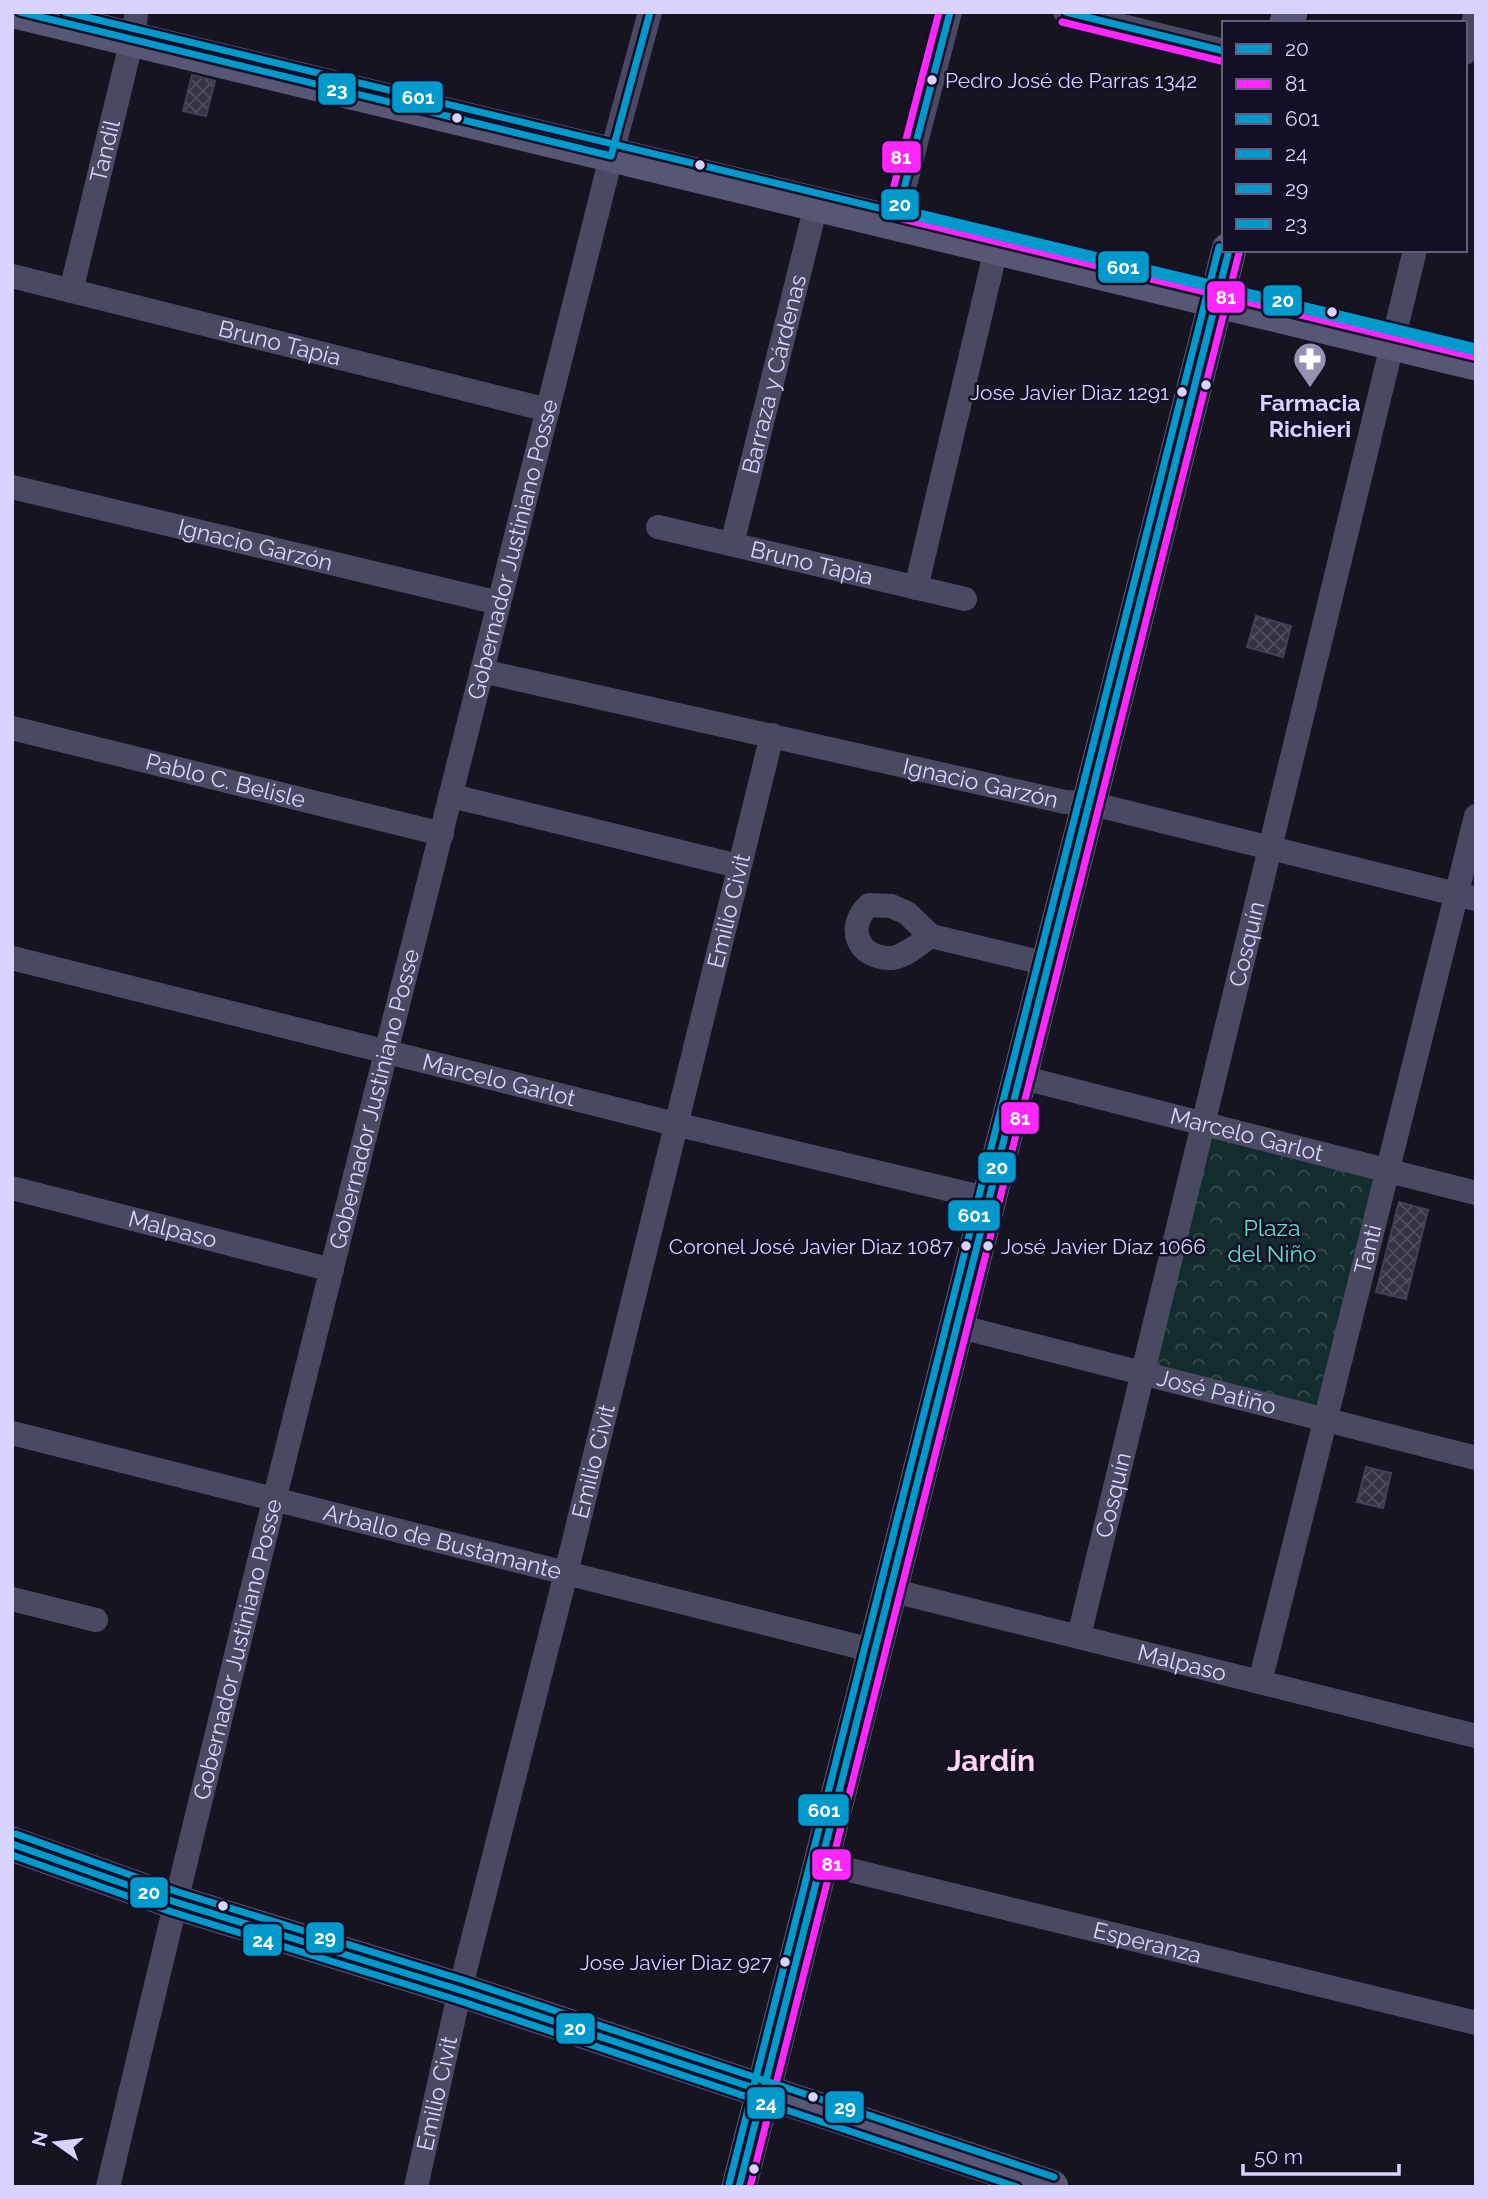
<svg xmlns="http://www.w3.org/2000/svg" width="1488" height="2199" viewBox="0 0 1488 2199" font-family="Raleway,sans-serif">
	<defs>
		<pattern id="park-crowns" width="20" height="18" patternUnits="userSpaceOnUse" patternTransform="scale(1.75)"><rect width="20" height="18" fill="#132c2d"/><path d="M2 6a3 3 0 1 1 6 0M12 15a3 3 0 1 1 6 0" fill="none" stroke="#354a4c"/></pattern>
		<pattern id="building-cross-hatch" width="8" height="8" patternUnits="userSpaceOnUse" patternTransform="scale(1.75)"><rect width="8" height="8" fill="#343243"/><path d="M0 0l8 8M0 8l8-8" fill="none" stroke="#514f5f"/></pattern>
	</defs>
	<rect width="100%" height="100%" fill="#161421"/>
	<path fill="url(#park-crowns)" d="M1203,1124L1388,1170L1325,1420L1143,1373Z"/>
	<path fill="url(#building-cross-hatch)" stroke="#433f54" stroke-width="2" d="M192,75L215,81L206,116L183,111Z
		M1256,616L1291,626L1283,657L1247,647Z
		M1399,1202L1428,1210L1406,1299L1376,1292Z
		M1366,1467L1391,1473L1383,1508L1357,1502Z"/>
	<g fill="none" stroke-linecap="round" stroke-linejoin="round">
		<g stroke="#4a4962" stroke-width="24">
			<path d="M1065,12L1224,51"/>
			<path d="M1465,53L1476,12"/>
			<path d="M899,208L950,12"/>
			<path id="s1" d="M12,276L548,410"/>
			<path id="s2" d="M71,291L135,27L136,12"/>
			<path id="s3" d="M12,487L499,603"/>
			<path id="s4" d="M658,527L965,599"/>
			<path id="s5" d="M732,544L816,205"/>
			<path d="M916,588L996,249"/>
			<path id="s6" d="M482,671L1065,802L1089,803L1476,899"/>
			<path id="s7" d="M12,728L442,834"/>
			<path d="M452,796L738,866"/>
			<path d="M931,936C920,943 905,957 891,958C858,959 845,927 869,905L891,906L907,913L931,936L1048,964"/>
			<path id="s8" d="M12,958L675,1124L989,1199"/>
			<path id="s9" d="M1020,1077L1476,1193"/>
			<path id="s10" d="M12,1188L332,1270"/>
			<path id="s11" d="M957,1326L1476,1458"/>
			<path id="s12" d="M12,1433L875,1651"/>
			<path id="s13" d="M890,1590L1476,1736"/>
			<path d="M12,1599L96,1620"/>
			<path id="s14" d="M1079,1636L1415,250"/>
			<path id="s15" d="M1260,1682L1476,816"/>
			<path id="s16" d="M821,1863L1476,2023"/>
			<path id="s17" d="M108,2187C269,1503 445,823 615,141L650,12"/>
			<path id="s18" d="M416,2187L460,1990L566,1573L772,735"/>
		</g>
		<path stroke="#575674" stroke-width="35" d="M19,12L1476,363
			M1287,23L1290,12
			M12,1844L175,1902L460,1990L1051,2187
			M739,2187L1229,250"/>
		<g stroke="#130f26" stroke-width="12">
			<path id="bus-1" d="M950,12L899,208L1476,347
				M1066,12L1224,51
				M12,1844L175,1902L460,1990L763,2091
				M739,2187L1229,250"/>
		</g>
		<g stroke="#130f26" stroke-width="12">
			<path id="bus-2" d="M939,12L889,205L890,212L894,217L1474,357
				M1062,22L1221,61
				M750,2187L1239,253"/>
		</g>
		<g stroke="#130f26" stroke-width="12">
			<path id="bus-3" d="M65,12L1476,352
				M729,2184L1219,247"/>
		</g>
		<g stroke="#130f26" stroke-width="12">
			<path id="bus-4" d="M12,1855L172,1912L457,2000L1017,2187"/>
		</g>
		<g stroke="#130f26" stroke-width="12">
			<path id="bus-5" d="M16,1834L178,1892L463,1980L1054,2177"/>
		</g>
		<g stroke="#130f26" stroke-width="12">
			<path id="bus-6" d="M20,12L611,156L650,12"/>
		</g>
		<use href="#bus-1" stroke="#0099cb" stroke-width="7"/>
		<use href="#bus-2" stroke="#fe27ff" stroke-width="7"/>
		<use href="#bus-3" stroke="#0099cb" stroke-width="7"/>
		<use href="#bus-4" stroke="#0099cb" stroke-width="7"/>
		<use href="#bus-5" stroke="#0099cb" stroke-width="7"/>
		<use href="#bus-6" stroke="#0099cb" stroke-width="7"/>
	</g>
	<defs>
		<g id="pharmacy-pin" transform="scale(1.75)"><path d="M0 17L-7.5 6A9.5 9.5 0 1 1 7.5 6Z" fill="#9591b1" stroke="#130f26"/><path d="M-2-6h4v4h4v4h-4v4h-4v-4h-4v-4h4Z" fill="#fff"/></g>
	</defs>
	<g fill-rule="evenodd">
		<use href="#pharmacy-pin" x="1310" y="359"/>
	</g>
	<g fill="#d9d4ff" stroke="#130f26" stroke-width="2.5">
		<circle cx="932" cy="80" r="6"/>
		<circle cx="457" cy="118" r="6"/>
		<circle cx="700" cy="165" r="6"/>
		<circle cx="1332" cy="312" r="6"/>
		<circle cx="1206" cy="385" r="6"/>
		<circle cx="1182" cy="392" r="6"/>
		<circle cx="966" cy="1246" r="6"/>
		<circle cx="988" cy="1246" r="6"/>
		<circle cx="223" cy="1906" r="6"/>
		<circle cx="785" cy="1962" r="6"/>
		<circle cx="813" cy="2097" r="6"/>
		<circle cx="754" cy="2169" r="6"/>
	</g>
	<g text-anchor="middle" stroke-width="5" stroke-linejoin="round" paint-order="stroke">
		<g font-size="21" fill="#d9d4ff" stroke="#130f26" text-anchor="end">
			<text x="945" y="88" text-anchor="start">Pedro José de Parras 1342</text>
			<text x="1169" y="400">Jose Javier Diaz 1291</text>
			<text x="953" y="1254">Coronel José Javier Diaz 1087</text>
			<text x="1001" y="1254" text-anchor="start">José Javier Díaz 1066</text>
			<text x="772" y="1970">Jose Javier Diaz 927</text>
		</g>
		<g font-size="23" fill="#d9d4ff" stroke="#130f26">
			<text dy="8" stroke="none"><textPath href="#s2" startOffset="144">Tandil</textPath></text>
			<text dy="8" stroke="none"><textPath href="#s1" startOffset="276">Bruno Tapia</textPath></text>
			<text dy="8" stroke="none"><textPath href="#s5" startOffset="175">Barraza y Cárdenas</textPath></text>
			<text dy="8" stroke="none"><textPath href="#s3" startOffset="250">Ignacio Garzón</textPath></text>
			<text dy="8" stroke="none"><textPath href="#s17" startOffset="1687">Gobernador Justiniano Posse</textPath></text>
			<text dy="8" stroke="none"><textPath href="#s4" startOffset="158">Bruno Tapia</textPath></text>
			<text dy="8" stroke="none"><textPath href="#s7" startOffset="220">Pablo C. Belisle</textPath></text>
			<text dy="8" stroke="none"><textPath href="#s6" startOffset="511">Ignacio Garzón</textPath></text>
			<text dy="8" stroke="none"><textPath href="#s18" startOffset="1314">Emilio Civit</textPath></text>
			<text dy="8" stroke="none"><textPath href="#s14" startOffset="712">Cosquín</textPath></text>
			<text dy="8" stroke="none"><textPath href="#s8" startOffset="502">Marcelo Garlot</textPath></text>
			<text dy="8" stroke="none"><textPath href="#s17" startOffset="1120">Gobernador Justiniano Posse</textPath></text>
			<text dy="8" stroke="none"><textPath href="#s9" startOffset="234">Marcelo Garlot</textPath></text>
			<text dy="8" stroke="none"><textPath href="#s10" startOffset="166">Malpaso</textPath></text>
			<text dy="8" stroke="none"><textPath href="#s15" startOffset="446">Tanti</textPath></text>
			<text dy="8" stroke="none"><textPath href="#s11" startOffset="268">José Patiño</textPath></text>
			<text dy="8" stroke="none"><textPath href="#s18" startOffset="747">Emilio Civit</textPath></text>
			<text dy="8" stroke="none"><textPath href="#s14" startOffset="145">Cosquín</textPath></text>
			<text dy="8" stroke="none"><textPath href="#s12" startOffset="444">Arballo de Bustamante</textPath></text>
			<text dy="8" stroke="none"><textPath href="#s17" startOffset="553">Gobernador Justiniano Posse</textPath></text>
			<text dy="8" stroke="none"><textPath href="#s13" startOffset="301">Malpaso</textPath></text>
			<text dy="8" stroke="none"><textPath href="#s16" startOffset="336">Esperanza</textPath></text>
			<text dy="8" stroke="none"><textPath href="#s18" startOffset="96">Emilio Civit</textPath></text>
		</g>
		<g font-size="23" font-weight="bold" fill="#d9d4ff" stroke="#130f26">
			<text x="1310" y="411">Farmacia<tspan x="1310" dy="26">Richieri</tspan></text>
		</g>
		<g font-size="23" fill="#5fe0c0" stroke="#130f26">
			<text x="1272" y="1236">Plaza<tspan x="1272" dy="26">del Niño</tspan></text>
		</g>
		<g font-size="30" font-weight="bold" fill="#ffd6f0" stroke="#130f26">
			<text x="991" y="1771">Jardín</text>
		</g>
	</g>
	<g stroke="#130f26" stroke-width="2.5">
		<rect x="317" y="72" width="40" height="34" rx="7" fill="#0099cb"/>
		<rect x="391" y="80" width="53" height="34" rx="7" fill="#0099cb"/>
		<rect x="881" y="140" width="41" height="34" rx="7" fill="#fe27ff"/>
		<rect x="880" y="188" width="40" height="33" rx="7" fill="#0099cb"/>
		<rect x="1097" y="250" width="53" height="34" rx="7" fill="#0099cb"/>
		<rect x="1206" y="280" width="40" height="34" rx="7" fill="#fe27ff"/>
		<rect x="1262" y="284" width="41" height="33" rx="7" fill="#0099cb"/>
		<rect x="1000" y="1101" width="40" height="34" rx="7" fill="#fe27ff"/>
		<rect x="977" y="1151" width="40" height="33" rx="7" fill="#0099cb"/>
		<rect x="947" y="1199" width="54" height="33" rx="7" fill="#0099cb"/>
		<rect x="797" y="1793" width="53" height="34" rx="7" fill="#0099cb"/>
		<rect x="811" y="1848" width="41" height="33" rx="7" fill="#fe27ff"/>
		<rect x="129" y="1876" width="40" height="33" rx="7" fill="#0099cb"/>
		<rect x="305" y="1921" width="40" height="33" rx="7" fill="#0099cb"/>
		<rect x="242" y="1923" width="41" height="34" rx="7" fill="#0099cb"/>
		<rect x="555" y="2012" width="41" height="33" rx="7" fill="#0099cb"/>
		<rect x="746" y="2086" width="40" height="34" rx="7" fill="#0099cb"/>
		<rect x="824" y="2090" width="41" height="34" rx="7" fill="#0099cb"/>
	</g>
	<g font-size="19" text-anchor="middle" font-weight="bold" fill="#fff">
		<text x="337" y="96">23</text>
		<text x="418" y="104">601</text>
		<text x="901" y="164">81</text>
		<text x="900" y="211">20</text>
		<text x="1123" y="274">601</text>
		<text x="1226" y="304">81</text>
		<text x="1283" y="307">20</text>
		<text x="1020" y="1125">81</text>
		<text x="997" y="1174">20</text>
		<text x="974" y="1222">601</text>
		<text x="824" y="1817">601</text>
		<text x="832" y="1871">81</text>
		<text x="149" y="1899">20</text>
		<text x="325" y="1944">29</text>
		<text x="263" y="1947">24</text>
		<text x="575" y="2035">20</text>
		<text x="766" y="2110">24</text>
		<text x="845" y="2114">29</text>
	</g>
	<rect width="1488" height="2199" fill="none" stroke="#d9d4ff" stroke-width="28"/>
	<rect x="1222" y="21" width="245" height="231" fill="#130f26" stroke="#625e7d" stroke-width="2"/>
	<rect x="1236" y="44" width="35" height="10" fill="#0099cb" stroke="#625e7d" stroke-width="2"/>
	<text x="1285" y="56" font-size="21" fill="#d9d4ff">20</text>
	<rect x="1236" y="79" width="35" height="10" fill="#fe27ff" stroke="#625e7d" stroke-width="2"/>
	<text x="1285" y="91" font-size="21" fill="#d9d4ff">81</text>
	<rect x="1236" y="114" width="35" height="10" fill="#0099cb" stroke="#625e7d" stroke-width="2"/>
	<text x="1285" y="126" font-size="21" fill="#d9d4ff">601</text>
	<rect x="1236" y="149" width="35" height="10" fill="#0099cb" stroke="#625e7d" stroke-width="2"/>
	<text x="1285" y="161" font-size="21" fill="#d9d4ff">24</text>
	<rect x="1236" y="184" width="35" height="10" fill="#0099cb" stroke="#625e7d" stroke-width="2"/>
	<text x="1285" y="196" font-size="21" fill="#d9d4ff">29</text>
	<rect x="1236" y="219" width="35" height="10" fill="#0099cb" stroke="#625e7d" stroke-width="2"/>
	<text x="1285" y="231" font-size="21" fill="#d9d4ff">23</text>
	<g transform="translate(56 2143) rotate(284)" stroke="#130f26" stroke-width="5" paint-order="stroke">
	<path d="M0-5L12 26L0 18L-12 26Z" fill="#d9d4ff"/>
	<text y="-10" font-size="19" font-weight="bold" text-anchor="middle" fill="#d9d4ff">N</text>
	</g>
	<path d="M1243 2164v10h156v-10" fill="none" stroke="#d9d4ff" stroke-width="3.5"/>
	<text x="1254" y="2164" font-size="21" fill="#d9d4ff" stroke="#130f26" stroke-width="5" paint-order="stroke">50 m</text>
</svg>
